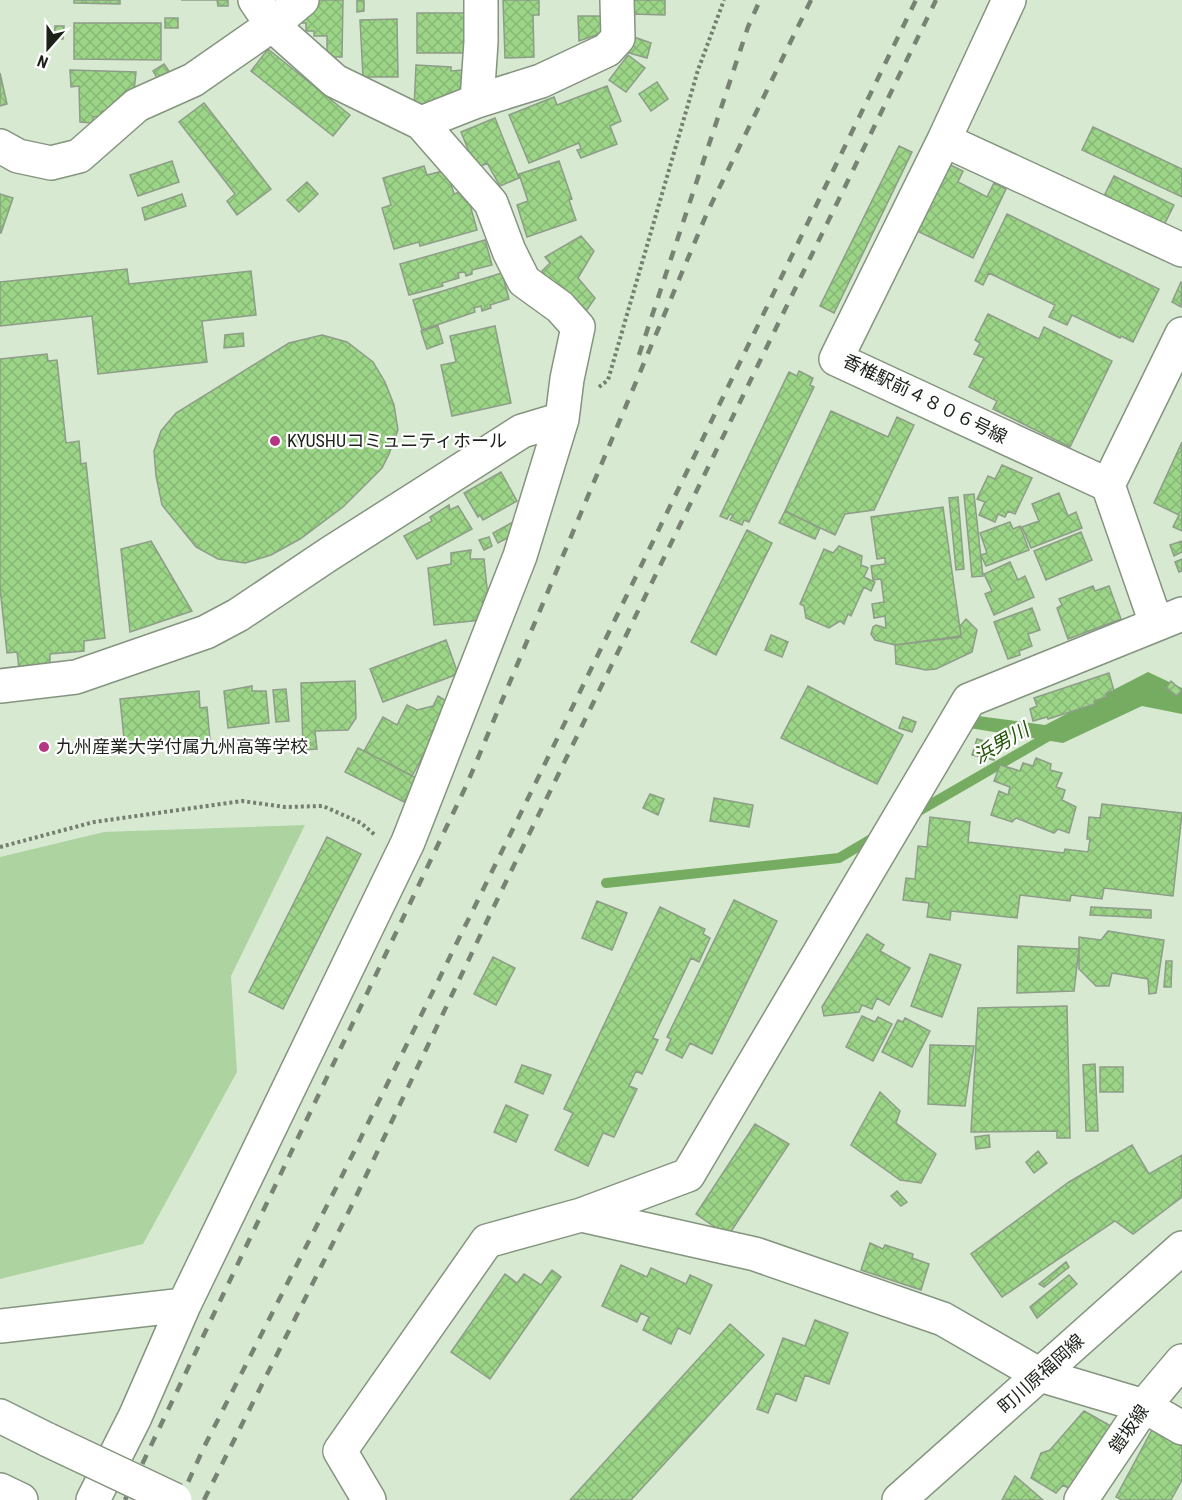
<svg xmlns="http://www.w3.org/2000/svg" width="1182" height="1500" viewBox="0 0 1182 1500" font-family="'Roboto Condensed','Noto Sans JP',sans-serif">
	<defs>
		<pattern id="building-cross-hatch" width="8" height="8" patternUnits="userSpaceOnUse" patternTransform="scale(1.5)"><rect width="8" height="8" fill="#9cd588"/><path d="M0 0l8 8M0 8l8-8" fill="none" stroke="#86b775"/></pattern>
	</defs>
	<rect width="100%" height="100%" fill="#d8e9d2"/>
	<path fill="#add3a0" d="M305,825L231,976L237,1072L143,1244L0,1279V857L104,832Z"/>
	<path fill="#75ac62" d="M1148,672L1182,688V714L1142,706L1063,743L969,728L978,716L1045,725Z"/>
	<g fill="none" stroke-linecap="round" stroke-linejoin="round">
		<path stroke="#75ac62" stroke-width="10" d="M912,815L1054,733
			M606,883L839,858L878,835"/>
	</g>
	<path fill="url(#building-cross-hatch)" stroke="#8d9d88" stroke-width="1.5" d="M74,0H120V4L74,3Z
		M181,0H228V6H218L217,0Z
		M314,0H343L342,57H327V36H314V31H306V23H301V10Z
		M357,0H364V11L357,12Z
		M503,0H539V15H533L534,57L505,58Z
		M631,0H665V15L631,14Z
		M417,13H465L466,53H417Z
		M578,16H602V33L579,41Z
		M165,18H178V28H165Z
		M397,19L398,77H363L360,20Z
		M74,23H161V60L74,59Z
		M55,26H64L63,39H54Z
		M634,37L651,43L647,58L629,53Z
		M268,49L350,115L333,136L251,71Z
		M628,55L645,68L626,92L609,80Z
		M164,64L173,77L161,84L153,71Z
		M416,65L451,67V71L462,70L460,105L414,109Z
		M70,70L136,72L134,91H126V101L115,102L116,111H102L101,116L93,117V123L80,122L79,86L71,87Z
		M0,73L7,104L0,106Z
		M657,82L668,99L651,111L639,94Z
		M607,86L621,121L610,126L617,144L581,158L577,150L581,149L579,143L529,163L509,115L554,97L557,105Z
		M204,103L271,189L237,215L227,201L235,194L179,122Z
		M495,118L519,178L500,186L487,163L476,169L461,132Z
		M1093,127L1182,169V197L1082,150Z
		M899,146L912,152L834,313L820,306Z
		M172,161L179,182L138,196L130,175Z
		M559,161L572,199L569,200L576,220L527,237L517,205L528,201L519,174Z
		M946,163L963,171L958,182L987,197L994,183L1006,189L973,258L913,229Z
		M424,166L427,175L447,170L454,194L466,190L477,230L420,246L419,242L394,249L382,208L391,205L383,178Z
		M1114,176L1174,205L1163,227L1103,198Z
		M307,182L318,194L299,212L287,200Z
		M0,194L13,198L1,233H0Z
		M182,194L186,206L145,220L142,208Z
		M1007,214L1159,289L1133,342L1121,336L1120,338L1072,315L1067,325L1049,317L1055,305L989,273L983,285L975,281Z
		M581,236L594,251L578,278L595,298L582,317L557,292L542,271L550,263L545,257Z
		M485,240L492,265L472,270V274L466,276L465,272L458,273L459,278L442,283L443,286L409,295L400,264Z
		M127,269L129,284L251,271L256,315L202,321L207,362L98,374L92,316L0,326V282Z
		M502,273L509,299L490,305L491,308L482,311L481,306L474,308L475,312L422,330L413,300Z
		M1181,282L1182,283L1181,307L1172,302Z
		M988,314L1039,339L1044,327L1112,361L1070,447L993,409L997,401L969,387L984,358L974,354L980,343L975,340Z
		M438,326L443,343L427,349L421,331Z
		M495,326L511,403L452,416L441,365L456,362L450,336Z
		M243,333L244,346L224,348L225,335Z
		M322,335L347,342L373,362L385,382L394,405L398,430L389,454L382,468L343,507L300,539L271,555L245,563L218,559L196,547L162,505L156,476L154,451L161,431L176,413L289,343Z
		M47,354L48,361L57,360L66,443L79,441L81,464L86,463L105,638L84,641V651L50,654V665L19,668L17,652L7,653L0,588V359Z
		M799,371L813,378L810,385L814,387L749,522L744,520L742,525L730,520L733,515L730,514L727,519L720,516L789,372L797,376Z
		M831,411L888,437L897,417L914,425L874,510L845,514L835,535L785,511Z
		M1182,442V531L1173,527L1179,515L1154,503Z
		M1002,465L1032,478L1015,514L1008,511L1005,517L998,514L995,522L979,515L985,502L977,499L988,476L995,479Z
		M501,472L517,501L483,520L480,515L478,517L464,493Z
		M1059,493L1068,516L1076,512L1082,528L1031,548L1022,527L1039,521L1032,504Z
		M974,494L983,576L972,577L964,495Z
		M958,497L964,569L956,570L949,498Z
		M449,505L450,510L458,506L472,529L417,559L404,536L432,521L430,517Z
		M943,507L961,636L895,645L875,640L871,634L873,627L876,625L886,628L885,616L874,618L872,604L884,602L881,579L873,580L871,566L885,564V558L877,559L871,517Z
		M785,511L820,528L815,539L779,523Z
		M1010,522L1013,529L1020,526L1029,550L986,566L981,555L987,553L980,533Z
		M511,523L517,533L498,543L493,533Z
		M747,530L772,543L716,655L691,642Z
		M1081,532L1092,560L1046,580L1034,551Z
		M489,537L492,546L484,550L479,540Z
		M151,541L192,611L130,632L121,549Z
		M1182,541V552L1174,556L1170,545Z
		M839,546L862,556L861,565L868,568L864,577L875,582L871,591L864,587L851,616L848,614L844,624L840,621L829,628L806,618L804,606L800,604L824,549L833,553Z
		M471,550L470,559H484L488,598L483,600L482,620L434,625L428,568L451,564V553Z
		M1182,559V571L1179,572L1175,562Z
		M1010,562L1018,580L1025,576L1034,597L994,615L985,594L992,591L984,574Z
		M1093,586L1095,591L1109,586L1121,619L1068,639L1057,608L1062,605L1059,599Z
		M1032,608L1040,630L1028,634L1032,646L1019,651L1020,655L1008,659L994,622Z
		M966,619L977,630L972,652L936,669L926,670L896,664L895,645L961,637L960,626Z
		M771,635L788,642L782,657L765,650Z
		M446,640L458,674L383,702L370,669Z
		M1109,673L1114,691L1106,693L1107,697L1094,701L1095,704L1048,719L1047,717L1033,721L1030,709L1037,706L1034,698Z
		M355,681L356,718L348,730L315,731L317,749L303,750L301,683Z
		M1171,681L1182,691L1177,696L1166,688Z
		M252,686V691H266L269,723L228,728L224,691Z
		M808,686L903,735L877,784L781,738Z
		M286,689L289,721L276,722L273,690Z
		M199,691L200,708L207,707L210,740L125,748L120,699Z
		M438,696L448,702L432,732L435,734L412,776L364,751L383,717L397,725L407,705L417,710L433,706Z
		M903,717L916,722L912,732L899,728Z
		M977,739L998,745L994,760L972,755Z
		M358,748L417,778L404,802L345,772Z
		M1036,758L1051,764L1050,770L1062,773L1056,787L1065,790L1062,800L1076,807L1069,833L1058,829L1054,833L1016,818L1012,822L991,815L999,791L1008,795L1010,787L994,781L1000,765L1020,771L1023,763L1033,766Z
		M650,794L664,799L658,815L643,808Z
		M714,798L753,805L749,827L710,821Z
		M1102,804L1182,813L1173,896L1104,888L1102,899L1071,895L1070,901L1020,895L1017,918L951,911L950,920L927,917L929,903L903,900L906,878L915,879L918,846L927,847L930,817L970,822L968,842L1064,853L1065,849L1088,852L1090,839H1087L1089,817L1100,818Z
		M327,837L361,854L283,1009L249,992Z
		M734,900L777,921L712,1054L690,1043L682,1058L666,1050L671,1039L667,1037Z
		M597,901L627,913L612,950L582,938Z
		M660,907L705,929L703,934L710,938L699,962L691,958L653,1038L658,1040L642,1074L636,1071L629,1086L637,1089L614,1137L603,1133L588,1166L555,1150L573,1113L564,1109Z
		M1091,907L1151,910V918L1090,915Z
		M1108,931L1164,940L1156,993L1149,994L1148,979L1112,973L1109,986H1096L1079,969V937L1101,940Z
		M867,934L884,945L880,951L910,968L889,1005L877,998L872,1009L862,1005L859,1012L824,1016L822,1007Z
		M1018,946L1079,949L1074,991L1017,993Z
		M930,954L961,965L942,1017L911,1006Z
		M493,957L515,968L496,1005L474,994Z
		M1166,961H1172L1171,987H1164Z
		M1067,1006L1070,1138H1057V1131L971,1132L978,1008Z
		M862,1016L875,1022L878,1017L892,1024L873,1061L846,1047Z
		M905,1018L930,1031L912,1067L882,1052L898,1020L903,1022Z
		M930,1045L974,1046L965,1106L928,1104Z
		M1095,1064L1098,1131H1086L1083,1065Z
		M522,1065L551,1075L543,1094L515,1082Z
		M1100,1067H1123V1092H1100Z
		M880,1092L900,1111L896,1123L936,1154L921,1183L900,1180L851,1145Z
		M506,1105L528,1115L516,1142L494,1132Z
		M755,1124L789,1144L728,1236L696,1214Z
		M989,1135L990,1147L976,1149L975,1137Z
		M1132,1145L1149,1174L1182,1155V1197L1133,1234L1115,1221L1002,1297L971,1254L1069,1182Z
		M1038,1151L1047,1163L1034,1173L1026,1162Z
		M897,1191L907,1202L901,1206L891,1196Z
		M870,1243L883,1249L885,1245L913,1254L912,1258L929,1264L921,1290L861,1270Z
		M1066,1262L1069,1267L1044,1287L1039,1284Z
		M621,1265L647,1277L651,1268L686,1284L690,1275L712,1285L690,1334L678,1328L671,1344L643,1330L649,1317L641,1313L637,1322L602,1306Z
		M552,1270L561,1277L490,1379L451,1352L505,1274L517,1283L524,1274L541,1285Z
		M1069,1275L1077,1284L1037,1318L1030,1307Z
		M815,1320L848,1333L829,1384L805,1375L796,1401L776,1393L768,1413L757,1409L783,1338L805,1346Z
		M730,1324L764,1355L631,1500H570Z
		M1084,1411L1111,1426L1075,1492L1063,1485L1056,1493L1031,1478L1041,1453L1050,1450Z
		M1153,1428L1182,1446V1480L1171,1500H1122L1116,1497Z
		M1015,1476L1043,1500H1002Z"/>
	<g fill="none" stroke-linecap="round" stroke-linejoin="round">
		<g stroke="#84947f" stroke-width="36">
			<path id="minor" d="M1009,0L944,140L836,359L1108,485L1156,623
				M477,101L481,42V0
				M421,123L477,101L541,81L607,50L618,38L617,0
				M944,140L1182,250
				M0,146L18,156L51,163L79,156L137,105L193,80L272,25L302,0
				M1108,485L1182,334
				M0,686L76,677L206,632L238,615L329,554L522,431L562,419
				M581,1215L755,1254L943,1319L1040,1375L1144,1406L1182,1428
				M0,1326L184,1305
				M0,1490L21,1500
				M93,1500L135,1417L184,1305L408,842L520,556L562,419L567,379L578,327L560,307L524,281L509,251L491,203L421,123L335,81L272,25L255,0
				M369,1500L340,1451L487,1241L581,1215L688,1175L969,700L1182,614
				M1081,1500L1144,1406L1182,1361"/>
		</g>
		<g stroke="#84947f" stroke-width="36">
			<path id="major" d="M0,1416L48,1440
				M899,1500L1182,1248"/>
		</g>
		<path stroke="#747f70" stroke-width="4" stroke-dasharray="3 3" stroke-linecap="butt" d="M599,387L608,380L698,70L724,0
			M0,847L94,822L242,801L285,807L323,806L361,823L375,835"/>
		<use href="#minor" stroke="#fff" stroke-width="33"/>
		<use href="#major" stroke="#fff" stroke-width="33"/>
		<path stroke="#778373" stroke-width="4.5" stroke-dasharray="10 10" stroke-linecap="butt" d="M639,355L748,27L760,0
			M125,1500L467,784L707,213L811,0
			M180,1500L204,1447L340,1180L538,778L916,0
			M204,1500L352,1205L498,898L936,0"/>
		<g stroke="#84947f" stroke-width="36" stroke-linecap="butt">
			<path id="major-bridge" d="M48,1440L175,1500"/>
		</g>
		<use href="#major-bridge" stroke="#fff" stroke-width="33"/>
	</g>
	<g fill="#b53682" stroke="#fff" stroke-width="2">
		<circle cx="275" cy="441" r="6"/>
		<circle cx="44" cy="747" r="6"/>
	</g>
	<g text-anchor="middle" stroke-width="4.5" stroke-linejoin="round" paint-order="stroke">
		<g font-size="18" fill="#1c221a" stroke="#fff">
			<text transform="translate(925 399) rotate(26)" y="6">香椎駅前４８０６号線</text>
			<text transform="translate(1041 1374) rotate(-42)" y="6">町川原福岡線</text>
			<text transform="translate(1129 1429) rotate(-55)" y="6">鎧坂線</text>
		</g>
		<g font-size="18" fill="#1c221a" stroke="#fff" text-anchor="start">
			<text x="287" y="447">KYUSHUコミュニティホール</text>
			<text x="56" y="753">九州産業大学付属九州高等学校</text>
		</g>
		<g font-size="20" font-style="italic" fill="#245708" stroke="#fff">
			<text transform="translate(1001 743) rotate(-30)" y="7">浜男川</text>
		</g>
	</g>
	<g transform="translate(48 48) rotate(201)" stroke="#ffffff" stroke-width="4.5" paint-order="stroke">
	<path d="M0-4.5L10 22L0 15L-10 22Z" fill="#1c221a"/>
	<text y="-9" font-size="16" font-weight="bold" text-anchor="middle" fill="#1c221a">N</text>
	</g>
</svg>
